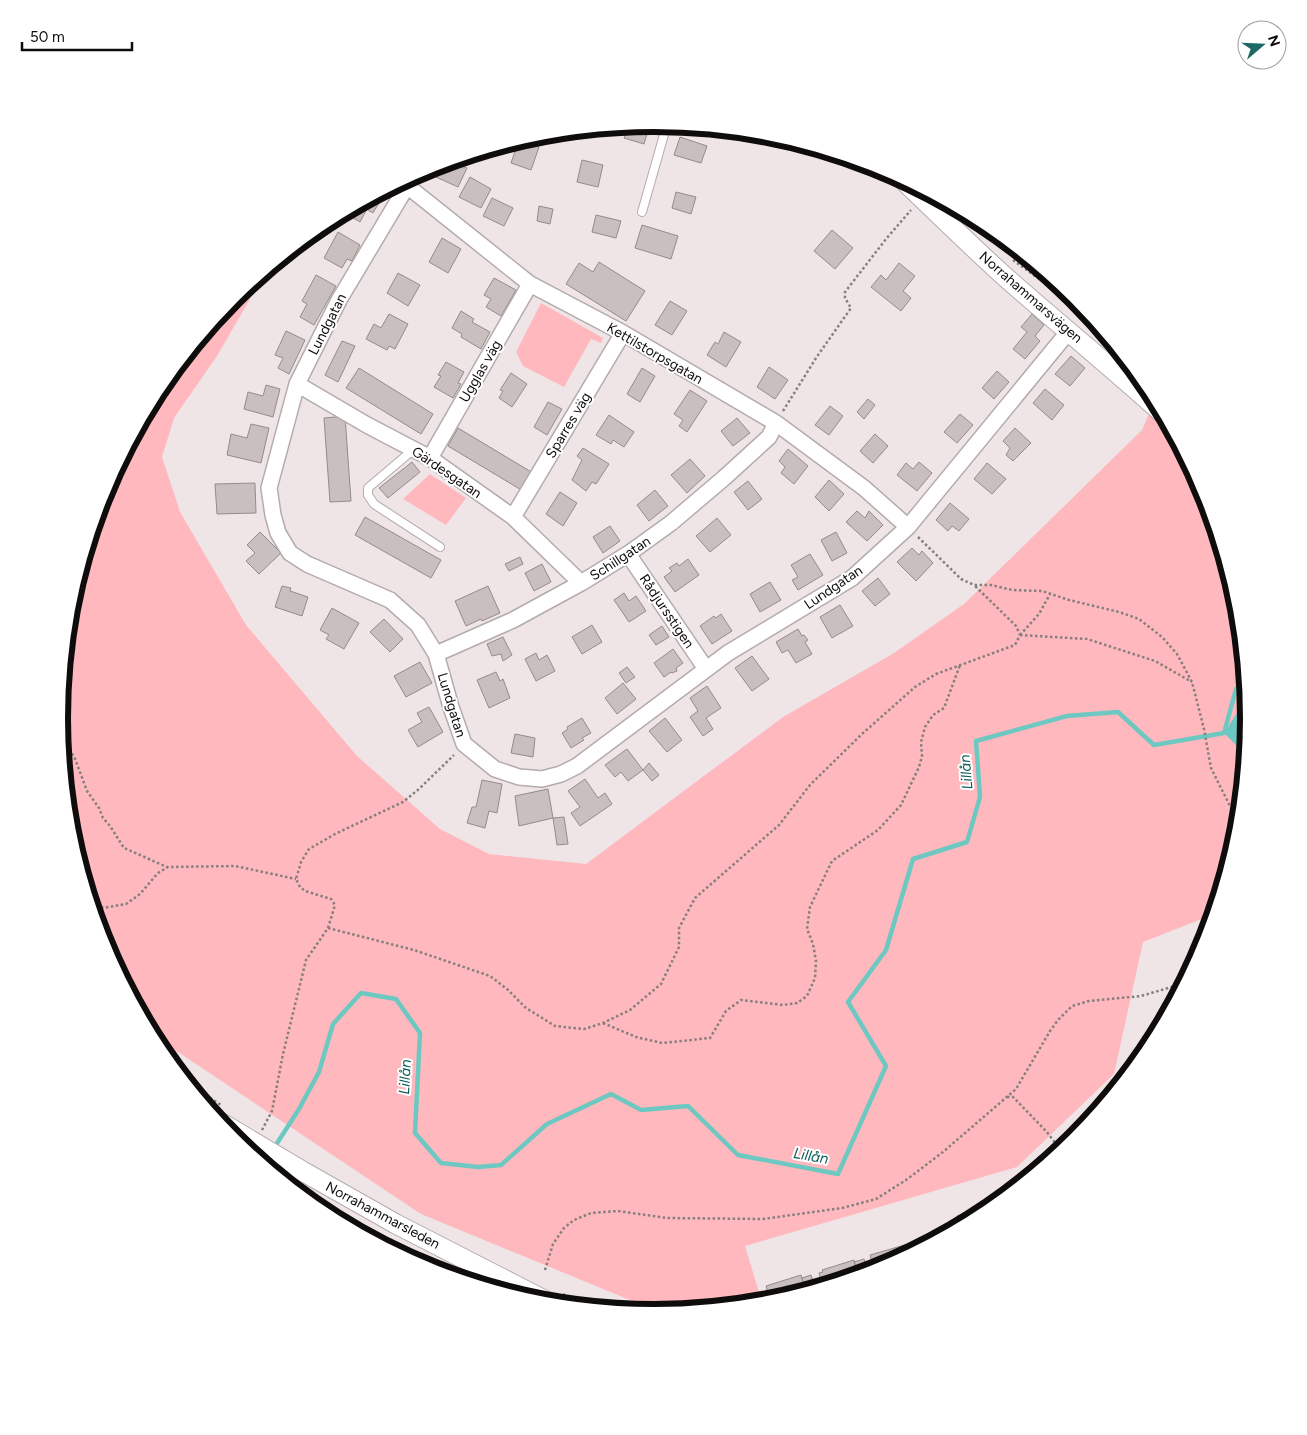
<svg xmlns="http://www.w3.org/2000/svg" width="1307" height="1435" viewBox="0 0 1307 1435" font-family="Figtree,sans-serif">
	<rect width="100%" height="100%" fill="#efe5e6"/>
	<path fill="#ffb8bd" d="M268,268L217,356L174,418L162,457L180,512L246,625L357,756L440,829L489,854L586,864L783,717L894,653L964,604L1142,430L1155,400L1203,490L1237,602L1247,707L1237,713L1240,748H1245L1237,834L1212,915L1143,942L1114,1074L1017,1167L745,1246L762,1302L659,1312L421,1214L151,1034L104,945L70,833L59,717L70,601L104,490L159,387L234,296Z
		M541,303L603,338L601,343L591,339L564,387L523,366L516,352Z
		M430,474L466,498L446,525L403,499Z
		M310,1201L452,1272L456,1276L426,1267L323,1212Z"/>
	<path fill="#6ec8c2" d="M1247,707L1248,718L1245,748L1240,749L1224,733L1237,713Z"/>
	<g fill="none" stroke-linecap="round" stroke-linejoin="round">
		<path stroke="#6ec8c2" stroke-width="4.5" d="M274,1148L299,1109L319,1072L333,1024L361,993L396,999L420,1033L415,1133L441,1163L478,1167L501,1165L547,1124L611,1094L641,1110L688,1106L738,1155L838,1174L886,1066L848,1002L886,950L913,859L967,842L980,797L976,741L1067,716L1118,712L1154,745L1224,733L1236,689L1245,687"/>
	</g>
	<path fill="#c9bfbf" stroke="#948b8b" d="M650,123L644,144L624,138L627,130L618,127Z
		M538,134H542L540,143L524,138Z
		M680,137L707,146L701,163L674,155Z
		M519,140L539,147L531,170L511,163Z
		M582,160L603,165L598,187L577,182Z
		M450,161L467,168L458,187L436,177L442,163Z
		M470,177L491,189L481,208L459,197Z
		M383,191L385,192L373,213L358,204Z
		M676,192L696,197L691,214L672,208Z
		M492,198L513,208L504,226L483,216Z
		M358,204L367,209L360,222L343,212Z
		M539,206L553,209L550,224L537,221Z
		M596,215L621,221L616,238L592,232Z
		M642,225L678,236L671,259L635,248Z
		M832,230L853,248L835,269L814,251Z
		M338,232L360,245L352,261L347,259L342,268L324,258Z
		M442,238L461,249L448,273L429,262Z
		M599,262L645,291L626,321L566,284L579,263L593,272Z
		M899,263L915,276L903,291L911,298L901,311L871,287L881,275L886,280Z
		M398,273L420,285L408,306L387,293Z
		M316,275L336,286L314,325L300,317L307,304L302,301Z
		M494,278L516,290L501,316L486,307L491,299L484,295Z
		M670,301L687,311L672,335L655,325Z
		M461,311L474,319L472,322L490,332L481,349L461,337L462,334L452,328Z
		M389,314L408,324L395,349L389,346L387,350L366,339L374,324L381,328Z
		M1032,314L1044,325L1035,336L1040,341L1025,359L1013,349L1027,332L1021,327Z
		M286,331L305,340L289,374L278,368L283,358L275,355Z
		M724,332L741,342L726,367L707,355L715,342L718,344Z
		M342,341L355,346L338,382L325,375Z
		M1071,356L1085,368L1070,386L1055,374Z
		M446,362L464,372L458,383L461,384L453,398L434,387L441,376L438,375Z
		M769,367L788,380L775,399L757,387Z
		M359,368L433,414L421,434L346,388Z
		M642,368L655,376L640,402L627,394Z
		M997,371L1009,382L994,399L982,388Z
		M511,373L527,384L512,407L499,398L503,391L500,390Z
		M266,385L280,389L273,417L244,409L248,392L263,396Z
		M1045,389L1064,405L1052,420L1033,403Z
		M690,390L707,401L687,432L679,426L683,420L674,414Z
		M868,399L875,405L864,419L857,412Z
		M548,402L562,409L547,435L534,427Z
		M830,406L843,416L829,435L815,425Z
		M960,414L973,425L957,443L944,432Z
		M609,415L634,432L624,447L613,440L611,444L596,435Z
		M345,416L351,501L330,502L324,418Z
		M737,418L750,433L733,446L721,431Z
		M251,424L269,428L261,463L227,455L231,434L247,438Z
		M458,428L533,473L523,491L448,446Z
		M1015,428L1031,443L1013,461L1006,455L1010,448L1003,441Z
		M875,434L888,446L873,463L860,451Z
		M583,448L609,464L596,484L592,482L586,491L572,480L582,460L577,456Z
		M788,449L808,466L794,484L781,473L785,467L779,461Z
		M690,459L705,476L687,493L671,475Z
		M412,462L420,472L388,498L379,488Z
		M919,462L932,473L917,491L897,475L906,463L913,469Z
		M987,463L1006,479L992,494L974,479Z
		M829,480L844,494L829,511L815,497Z
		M748,481L762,499L748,510L734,492Z
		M255,483L256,513L217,514L215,484Z
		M655,490L668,506L649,521L637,505Z
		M560,492L577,503L563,526L546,514Z
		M950,503L969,519L959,531L952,526L948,531L936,520Z
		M857,511L865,518L869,511L883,525L867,541L846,522Z
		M365,517L441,560L431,578L355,535Z
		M717,518L731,535L710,552L696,536Z
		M610,526L620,541L603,553L593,537Z
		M260,532L281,553L259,574L246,561L255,553L247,545Z
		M836,532L847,553L832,561L821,540Z
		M912,548L919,555L922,551L933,563L916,581L897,562Z
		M810,554L823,575L798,590L792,580L798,577L791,565Z
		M520,557L523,564L509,571L505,564Z
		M688,559L699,575L675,592L664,577L672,571L669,568L677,563L679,566Z
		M542,564L551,582L534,591L525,573Z
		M878,578L890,594L875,606L862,591Z
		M770,582L781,600L760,612L750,594Z
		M282,586L291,588L290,591L308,597L302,616L275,607Z
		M488,586L500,613L482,621L481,619L466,626L455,601Z
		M624,593L629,601L636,596L646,611L629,622L614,600Z
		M840,605L853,626L832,638L820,617Z
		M332,608L359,623L344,649L326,639L329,635L320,630Z
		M721,614L732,631L712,644L700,626L714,616L716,618Z
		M384,619L403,639L390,652L370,632Z
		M592,625L602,642L582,654L572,637Z
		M662,626L669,637L656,645L649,635Z
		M798,629L802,636L804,635L808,640L805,642L812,654L796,663L788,650L782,653L776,642Z
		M503,637L512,655L503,661L501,654L492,656L487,644Z
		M673,649L683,663L676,668L677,671L672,673L671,672L664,677L654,663Z
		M536,653L539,660L547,655L555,671L536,681L525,659Z
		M752,656L769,679L752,691L735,668Z
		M420,662L432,683L406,697L394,676Z
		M627,667L635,677L626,683L619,673Z
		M496,672L500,681L503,679L510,698L489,708L477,680Z
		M623,683L636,699L617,714L605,698Z
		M707,686L721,708L706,718L713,729L703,736L690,717L698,711L690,698Z
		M429,707L443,732L418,747L408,730L422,722L417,713Z
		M582,718L591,733L582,738L584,740L571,748L562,733L568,729L567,727Z
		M665,718L682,740L667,752L649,731Z
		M515,734L535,738L533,757L511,753Z
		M627,749L643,770L628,781L621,772L615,777L605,765Z
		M649,763L659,775L652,781L643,770Z
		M585,779L598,798L605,793L612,804L580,826L571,813L580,807L568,791Z
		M482,780L502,784L497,813L489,811L485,828L467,823L472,807H476Z
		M548,789L553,818L519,826L515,796Z
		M564,817L568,844L557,845L553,818Z
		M967,1213L969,1220L959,1225L957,1216Z
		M908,1244L910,1252L874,1269L870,1255Z
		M864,1259L868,1271L858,1274L854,1262Z
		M854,1260L858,1274L822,1284L819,1273L823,1272L822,1270Z
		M801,1275L805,1290L770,1301L766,1286Z
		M811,1275L815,1287L805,1290L802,1278Z"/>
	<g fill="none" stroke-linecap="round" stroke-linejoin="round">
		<g stroke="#b5abac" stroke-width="10">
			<path id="service" d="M642,212L667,124
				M1117,371L1124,358
				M414,449L368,488V495L374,504L440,547"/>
		</g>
		<g stroke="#b5abac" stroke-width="18">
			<path id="minor" d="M411,176L407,186L339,300L297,384L269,488L273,515L278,533L290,553L307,564L390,600L418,625L436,654L451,707L464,744L495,769L519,777L542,779L561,774L577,766L728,653L852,578L908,527L1069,331
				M401,181L530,284L623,333L776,423L864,488L908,527
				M297,384L367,425L430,458L513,517L581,583
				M430,458L530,284
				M513,517L623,333
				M628,554L706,669
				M436,654L513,620L581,583L628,554L671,523L724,478L769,437L776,423"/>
		</g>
		<g stroke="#b5abac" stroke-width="21">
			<path id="tertiary" d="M903,180C936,212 969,244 1003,275C1055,321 1109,365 1161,412
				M304,1172L396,1224L548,1302"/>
		</g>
		<path stroke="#857f7f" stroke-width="2.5" stroke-dasharray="2.5 2.5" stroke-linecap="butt" d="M1013,260L1089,315
			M783,411L816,358L851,308L845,298V292L886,239L911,210
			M918,537L961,579L974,585H991L1012,590L1042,591L1069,600L1119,612L1139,619L1162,637L1177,654L1192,682L1204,729L1211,768L1238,822
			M1020,635L1087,639L1155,661L1192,682
			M1020,635L1039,614L1050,594
			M61,743L74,756L87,791L99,808L103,818L110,826L124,848L167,867
			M90,897L103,908L126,904L140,894L158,873L168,867L235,866L296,879
			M328,928L414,950L490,976L507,989L526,1008L555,1026L584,1029L603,1023L630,1010L661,984L679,947V928L695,898L779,825L810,785L862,734L915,687L936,674L1015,645L1020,635L1016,626L974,585
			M603,1023L636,1037L662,1043L710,1038L726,1011L741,1000L783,1005L797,1003L807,996L815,978L816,961L813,944L807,929L810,907L832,861L878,830L901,805L919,767L922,756L921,742L925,727L933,715L944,708L960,665
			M189,1084L221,1105
			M1007,1097H1013L1046,1131L1060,1149
			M262,1130L272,1111L283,1054L306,960L328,928L335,905L331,899L305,891L300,887L296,879L301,862L309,849L335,834L403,802L419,789L454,755
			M545,1270L553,1244L564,1228L574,1220L591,1213L618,1211L667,1218L763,1219L842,1208L876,1199L906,1180L943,1152L1016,1089L1050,1031L1058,1020L1072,1006L1089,1001L1141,996L1182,984
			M563,1294L585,1306"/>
		<use href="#service" stroke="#fff" stroke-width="8"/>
		<use href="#minor" stroke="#fff" stroke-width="15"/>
		<use href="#tertiary" stroke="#fff" stroke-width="19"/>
		<g stroke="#b5abac" stroke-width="21" stroke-linecap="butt">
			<path id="tertiary-bridge" d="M220,1122L304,1172"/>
		</g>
		<use href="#tertiary-bridge" stroke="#fff" stroke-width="19"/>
	</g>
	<g text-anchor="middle" stroke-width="4" stroke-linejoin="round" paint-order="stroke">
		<g font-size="14" fill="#0f0c0c" stroke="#fff">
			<text transform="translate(1031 297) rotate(41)" y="5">Norrahammarsvägen</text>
			<text transform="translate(327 324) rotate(-63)" y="5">Lundgatan</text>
			<text transform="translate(655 353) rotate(30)" y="5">Kettilstorpsgatan</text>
			<text transform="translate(480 371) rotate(-60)" y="5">Ugglas väg</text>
			<text transform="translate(568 425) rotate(-59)" y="5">Sparres väg</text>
			<text transform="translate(447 472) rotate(34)" y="5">Gärdesgatan</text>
			<text transform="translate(620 558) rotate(-33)" y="5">Schillgatan</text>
			<text transform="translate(833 587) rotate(-34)" y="5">Lundgatan</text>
			<text transform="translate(667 611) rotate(56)" y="5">Rådjursstigen</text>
			<text transform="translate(452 705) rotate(73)" y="5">Lundgatan</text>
			<text transform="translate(383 1215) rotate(28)" y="5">Norrahammarsleden</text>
		</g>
		<g font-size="15" font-style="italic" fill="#0b5b58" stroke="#fff">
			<text transform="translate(966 772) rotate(-95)" y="5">Lillån</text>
			<text transform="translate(405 1077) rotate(-87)" y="5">Lillån</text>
			<text transform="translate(811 1156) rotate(10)" y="5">Lillån</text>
		</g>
	</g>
	<path d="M0 0H1307V1435H0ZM68 718a586 586 0 1 1 1172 0a586 586 0 1 1-1172 0Z" fill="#fff" fill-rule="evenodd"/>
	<path fill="none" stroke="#0f0c0c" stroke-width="6" d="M68 718a586 586 0 1 1 1172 0a586 586 0 1 1-1172 0Z"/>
	<g transform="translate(1262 45) rotate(71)"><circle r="24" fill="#ffffff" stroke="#9f9e9e"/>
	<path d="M0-4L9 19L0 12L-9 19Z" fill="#1d6965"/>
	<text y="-8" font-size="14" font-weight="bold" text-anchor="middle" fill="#0f0c0c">N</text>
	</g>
	<path d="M22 42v8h110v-8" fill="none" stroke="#0f0c0c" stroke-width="2.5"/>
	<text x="30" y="42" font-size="15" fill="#0f0c0c" stroke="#ffffff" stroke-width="4" paint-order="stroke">50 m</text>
</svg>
